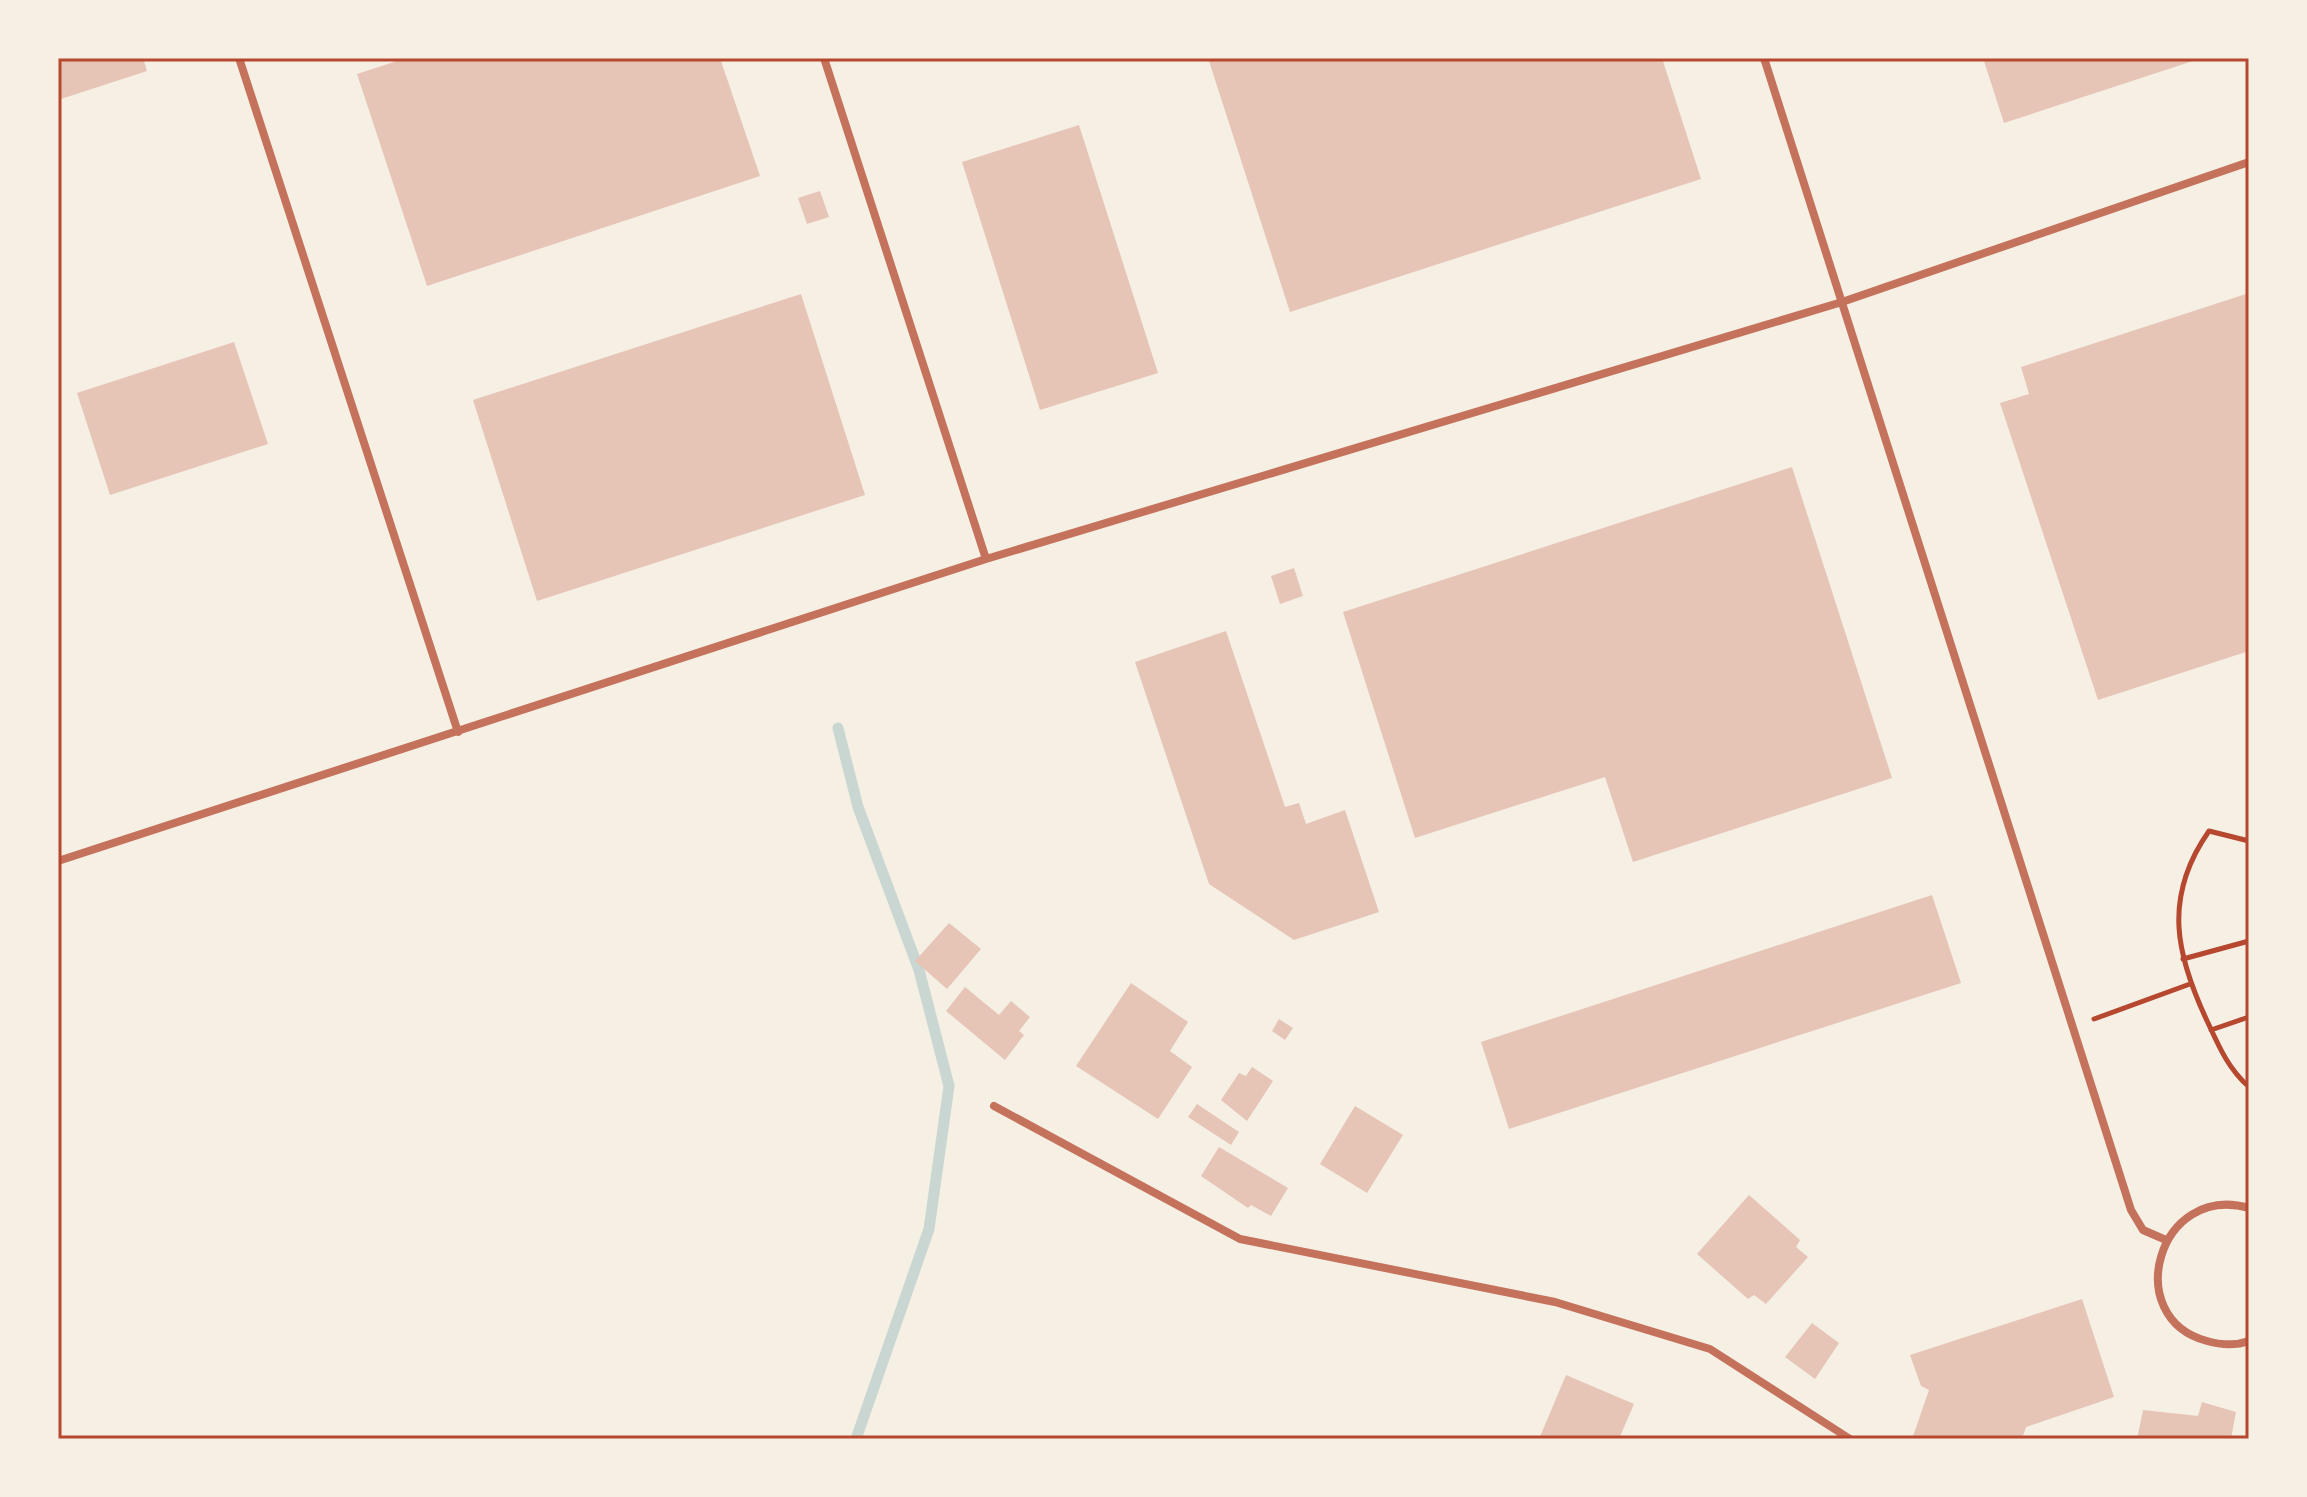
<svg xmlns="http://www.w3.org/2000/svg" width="2307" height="1497" viewBox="0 0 2307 1497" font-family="Georgia,serif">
	<rect width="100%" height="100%" fill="#f6efe4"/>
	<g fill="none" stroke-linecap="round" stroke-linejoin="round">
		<path stroke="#c9d6d2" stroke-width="11" d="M838,728L858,807L919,970L949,1086L929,1229L856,1439"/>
	</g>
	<path fill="#e6c5b7" d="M58,58H143L147,71L58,100Z
		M406,58H720L760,176L427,286L357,74Z
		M1208,58H1662L1701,179L1290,312Z
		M1983,58H2199V59L2004,123Z
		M1079,125L1158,373L1040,410L962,162Z
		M820,191L829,217L807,224L798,198Z
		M2249,293V651L2098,700L2000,403L2029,394L2021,367Z
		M801,294L865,495L537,601L473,400Z
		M234,342L268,444L110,495L77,393Z
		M1792,467L1892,778L1633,862L1605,777L1415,838L1343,612Z
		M1294,568L1303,596L1280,604L1271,576Z
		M1226,631L1285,807L1299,803L1306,824L1345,810L1379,912L1294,940L1209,884L1135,662Z
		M1932,895L1961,983L1509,1129L1481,1042Z
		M949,923L981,949L947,989L915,961Z
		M1131,983L1188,1022L1170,1051L1192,1067L1158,1119L1076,1066Z
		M965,987L999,1015L1011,1001L1030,1017L1019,1031L1024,1035L1005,1060L946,1011Z
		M1279,1019L1293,1028L1285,1040L1272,1031Z
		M1252,1067L1273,1081L1247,1121L1221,1100L1239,1073L1246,1076Z
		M1197,1104L1239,1132L1231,1145L1188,1117Z
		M1355,1106L1403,1135L1367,1193L1320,1164Z
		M1219,1147L1288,1188L1271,1216L1251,1205L1248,1208L1201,1176Z
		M1749,1195L1800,1240L1796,1247L1808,1257L1766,1304L1754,1295L1748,1299L1697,1254Z
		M2082,1299L2114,1397L2026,1427L2022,1439H1912L1929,1390L1921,1386L1910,1355Z
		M1812,1323L1839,1343L1815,1379L1785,1357Z
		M1566,1375L1634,1404L1619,1439H1539Z
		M2202,1402L2236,1412L2231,1439H2137L2143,1410L2198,1416Z"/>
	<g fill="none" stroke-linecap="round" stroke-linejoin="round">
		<path stroke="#b5482f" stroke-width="5" d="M2249,841L2209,831C2162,898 2176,956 2209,1025C2220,1049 2229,1069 2249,1087
			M2183,959L2249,941
			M2094,1019L2190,984
			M2211,1030L2249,1017"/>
		<path stroke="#c5725c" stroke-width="8" d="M239,58L458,732
			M824,58L986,559
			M1764,58L2131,1210L2143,1230L2166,1240
			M58,861L986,559L1842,302L2249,162
			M994,1106L1240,1239L1555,1302L1710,1349L1850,1439
			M2249,1208C2158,1182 2120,1318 2207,1341C2221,1345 2235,1346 2249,1341"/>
	</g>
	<rect width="2307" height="1497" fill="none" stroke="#f6efe4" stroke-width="120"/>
	<rect x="60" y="60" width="2187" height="1377" fill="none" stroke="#b5482f" stroke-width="3"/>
</svg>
